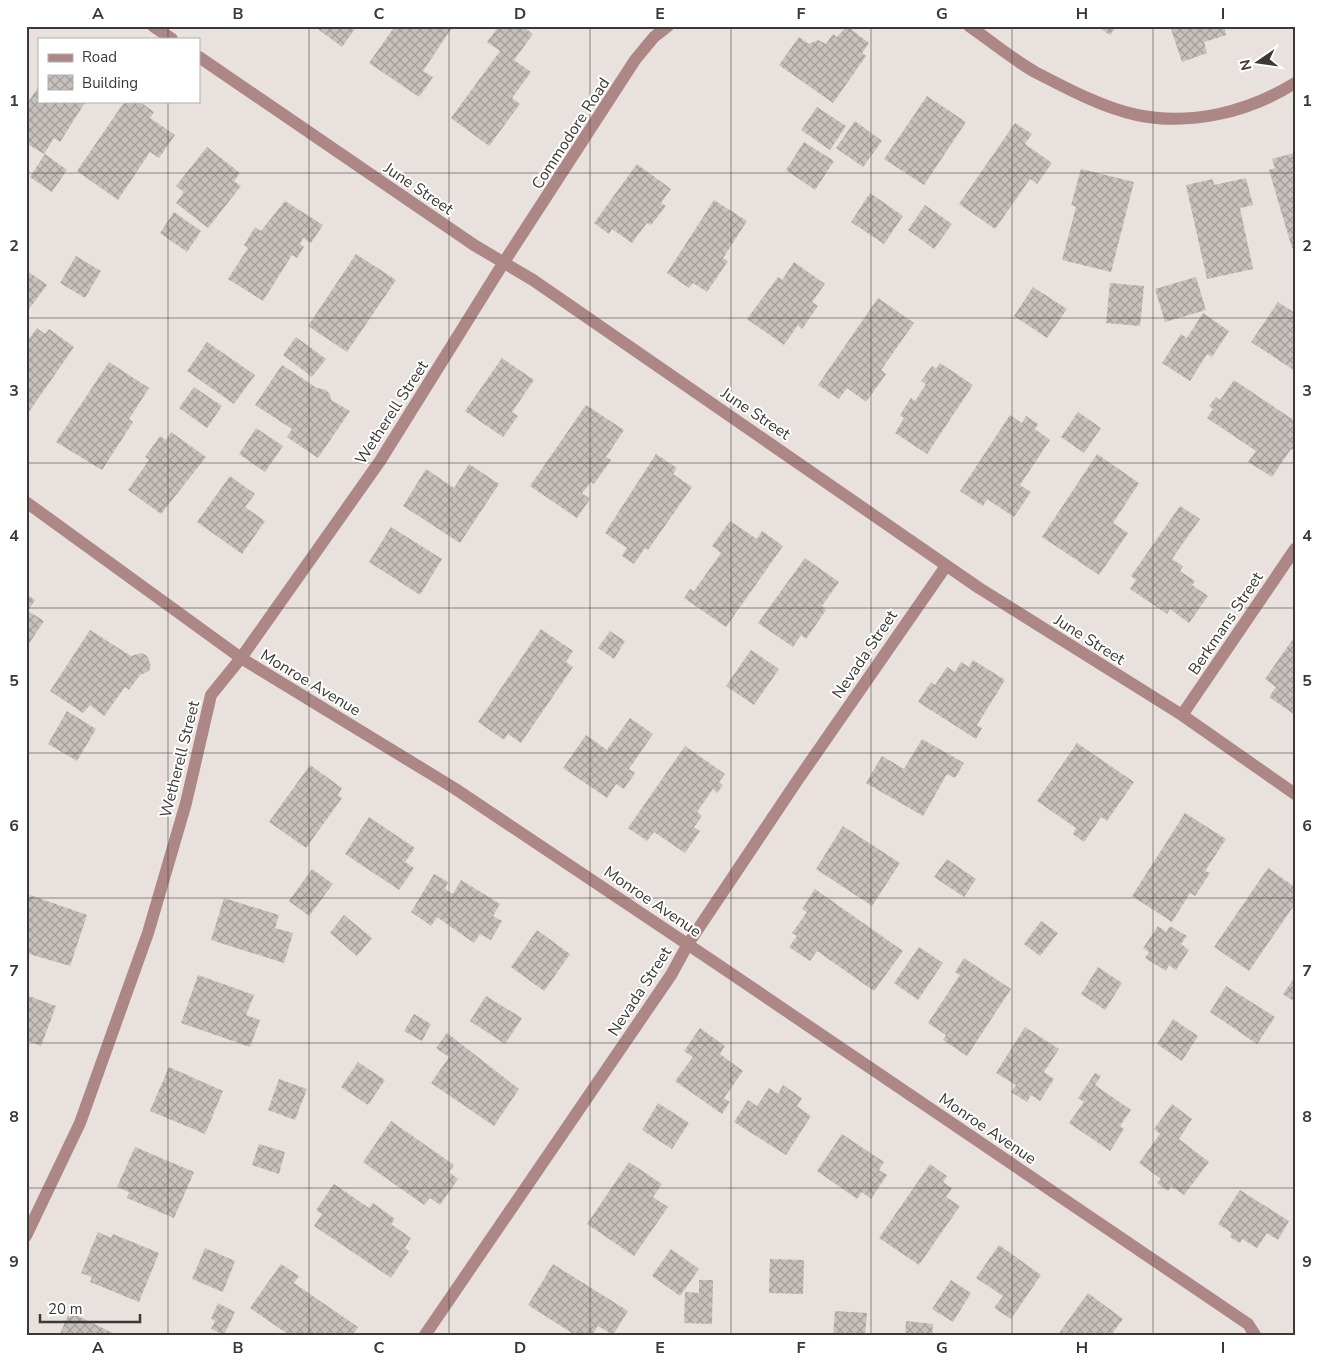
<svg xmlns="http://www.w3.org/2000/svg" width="1321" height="1361" viewBox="0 0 1321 1361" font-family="'Nunito Sans',sans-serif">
	<defs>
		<pattern id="building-cross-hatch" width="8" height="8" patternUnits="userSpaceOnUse" patternTransform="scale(1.25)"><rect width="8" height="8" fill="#c7c0bd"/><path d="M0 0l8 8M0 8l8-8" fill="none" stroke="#a39d9a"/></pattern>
	</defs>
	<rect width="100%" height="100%" fill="#e8e1dd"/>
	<path fill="url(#building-cross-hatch)" d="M314,26H357L342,47Z
		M395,26H453L423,71L433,77L419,97L369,63Z
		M499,26H522L533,34L514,60L531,72L512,98L520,104L489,146L451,118L500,51L487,42Z
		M847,26L869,43L862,53L866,56L833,103L779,65L799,37L809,44L818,40L826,44L833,34L837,37Z
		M1097,26H1117L1110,35Z
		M1170,26H1224L1226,35L1204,42L1207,53L1182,62Z
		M39,86V101H86L60,142L54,138L44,154L26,143V105Z
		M927,96L966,122L924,185L884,159Z
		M125,101H139L154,112L150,118L175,135L159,158L150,152L118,200L77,171Z
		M817,107L846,126L830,150L801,130Z
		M855,121L882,141L863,167L836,148Z
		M1015,123L1032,134L1025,144L1052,163L1037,184L1030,179L995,229L959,204Z
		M804,142L834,161L815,190L786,170Z
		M207,147L240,173L234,181L241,186L208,228L176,203L184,192L176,186Z
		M1294,153L1295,248H1292L1269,170L1275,168L1272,159Z
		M45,154L67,170L52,192L30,177Z
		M637,164L671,189L661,203L666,206L651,225L647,223L632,243L612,229L609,234L594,223Z
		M1081,169L1134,182L1111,272L1062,260L1076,207L1071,205Z
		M1246,178L1253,205L1240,208L1253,269L1207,279L1186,185L1213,179L1214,185Z
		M870,193L903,216L884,244L851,222Z
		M714,200L747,221L723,258L728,261L707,292L693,283L689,288L667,273Z
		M285,201L323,225L311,243L303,238L300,244L304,247L297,258L292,255L263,301L228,279L248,248L244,245L255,227L261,231Z
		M925,205L952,224L934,249L908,230Z
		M174,212L201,231L187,252L160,233Z
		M356,254L396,280L347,352L308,326Z
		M76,256L101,271L85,298L60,283Z
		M794,262L825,284L812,302L818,306L802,329L798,325L784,345L747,319L778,277L782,280Z
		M26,270L47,285L29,309L26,307Z
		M1196,277L1206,310L1165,322L1155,289Z
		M1110,283L1144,286L1140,326L1106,323Z
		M1033,287L1067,309L1047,338L1014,316Z
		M878,298L914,323L881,370L886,374L866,402L847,388L839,399L818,385Z
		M1278,302L1295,313V371L1251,342Z
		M1203,313L1229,331L1212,357L1207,354L1190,381L1162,363L1181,334L1187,338Z
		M37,328L45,334L49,329L74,347L26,416V343Z
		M296,337L326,359L312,377L283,355Z
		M207,342L255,375L234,404L187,371Z
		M502,358L534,380L512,412L518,416L503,437L465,411Z
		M109,362L149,388L129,419L133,422L102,470L56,442Z
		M940,363L973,385L927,454L895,433L904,418L900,415L911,398L915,401L926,384L921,381L932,366L936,369Z
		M282,365L317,388L326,390L330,394L331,400L350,411L318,458L287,437L292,429L255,405Z
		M1234,380L1295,421V452L1291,449L1272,477L1248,462L1256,451L1207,418L1213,409L1209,406L1216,397L1220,400Z
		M194,387L222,406L207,428L179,408Z
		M586,405L624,430L606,457L611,460L594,484L591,482L582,493L590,499L577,518L530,486Z
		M1078,412L1101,428L1084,453L1061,437Z
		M1010,415L1022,423L1026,416L1038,424L1035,429L1050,440L1020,485L1031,492L1014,517L987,499L983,506L960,491Z
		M256,428L283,446L265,472L239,454Z
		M171,432L206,457L161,514L128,490L149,460L145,457L160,436L166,440Z
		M656,454L677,468L673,474L692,487L648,550L645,548L634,564L622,556L627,548L605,533Z
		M1097,454L1139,483L1113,523L1128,533L1099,575L1042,537Z
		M469,464L499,484L460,543L403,506L426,469L454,488Z
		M230,476L255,494L245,507L265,521L242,554L197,522Z
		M1180,506L1200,519L1172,559L1183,566L1180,571L1195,581L1192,585L1208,596L1189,623L1170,609L1167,614L1130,589L1136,580L1131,576Z
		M730,521L757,539L762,531L783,546L726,627L684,598L690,589L694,591L721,553L712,546Z
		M391,527L442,559L420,595L369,562Z
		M805,558L839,582L822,606L826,610L806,639L801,635L793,647L758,623Z
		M26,594L35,600L28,611L44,621L26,648Z
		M541,629L573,651L566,662L573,667L521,743L508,734L504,740L478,722Z
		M90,630L131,656L142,653L147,656L151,665L149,671L140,675L129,690L125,687L104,716L90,705L83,713L50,691Z
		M610,631L625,641L614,659L598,648Z
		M1295,636V715L1269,697L1276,687L1265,679Z
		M751,650L779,669L754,705L726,686Z
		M973,660L1005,680L977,725L982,728L976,739L918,702L931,682L935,685L947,667L955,672L961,662L969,667Z
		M67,711L96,729L77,761L48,744Z
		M630,718L653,734L629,769L635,773L624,789L616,784L607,798L563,768L586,735L607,750Z
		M922,739L964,763L955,778L947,774L923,816L866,783L882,756L904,769Z
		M1077,743L1134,782L1107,821L1101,817L1084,842L1073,834L1076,828L1037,801Z
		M685,746L725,774L719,782L723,785L717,793L713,789L697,812L702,816L694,827L700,831L685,853L654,832L647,841L628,828Z
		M310,765L342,788L338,795L342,798L306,848L269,822Z
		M1185,813L1226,839L1205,871L1210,873L1195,896L1190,893L1172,922L1132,896Z
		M369,817L415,848L405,862L414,868L399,890L345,854Z
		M843,826L900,863L872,906L816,869Z
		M947,859L976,879L964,897L934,877Z
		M1268,868L1295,887V904L1249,971L1214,947Z
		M312,869L333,884L309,916L289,901Z
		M434,874L448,882L445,889L453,894L461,880L500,904L493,916L502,921L491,940L480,934L474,943L437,917L431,926L411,912Z
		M815,889L903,951L874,991L817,951L810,961L789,947L797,936L792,933L807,912L802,909Z
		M30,895L87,915L70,966L26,953V907Z
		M224,898L279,915L275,928L293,933L284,963L211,940Z
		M344,915L372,938L357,956L330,933Z
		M1041,921L1058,933L1040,956L1024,944Z
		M1158,926L1166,932L1170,926L1187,936L1181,944L1189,950L1176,970L1169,965L1166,971L1145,958L1149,952L1143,948Z
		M537,930L570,954L544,991L511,967Z
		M919,947L943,963L918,1000L894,983Z
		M964,958L1011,989L967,1056L943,1040L946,1035L928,1023L960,975L955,972Z
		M1098,967L1122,983L1105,1010L1081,994Z
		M198,975L254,995L246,1015L260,1020L250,1047L181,1023Z
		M1295,977V1002L1283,994Z
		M1226,986L1275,1017L1257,1044L1210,1012Z
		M26,995L56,1006L41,1046L26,1040Z
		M486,996L522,1018L505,1044L470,1021Z
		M414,1014L431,1024L422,1041L404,1031Z
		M1173,1019L1198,1036L1182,1061L1157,1044Z
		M1025,1027L1059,1049L1044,1072L1054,1079L1040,1101L1031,1095L1027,1102L1011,1092L1016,1085L996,1073Z
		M700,1028L725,1046L720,1054L743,1071L724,1098L730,1102L722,1114L675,1081L693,1057L684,1051Z
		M447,1033L519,1089L494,1126L431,1083L449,1057L436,1048Z
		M358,1062L385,1080L368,1105L341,1087Z
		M169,1067L223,1091L205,1134L150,1111Z
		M1095,1073L1101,1076L1095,1085L1131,1110L1120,1126L1124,1129L1110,1151L1069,1123L1084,1102L1078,1098Z
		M279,1079L307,1089L295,1120L268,1110Z
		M783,1085L802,1098L797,1106L811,1116L786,1155L734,1122L748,1100L757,1106L769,1088L778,1094Z
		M658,1103L689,1123L672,1149L642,1130Z
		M1172,1104L1192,1119L1179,1139L1209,1162L1184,1195L1171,1186L1168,1191L1157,1183L1161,1179L1139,1163L1160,1134L1154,1129Z
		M391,1121L454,1165L449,1172L458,1179L440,1205L430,1198L424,1205L363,1162Z
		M842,1134L884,1162L879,1170L887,1175L871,1199L862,1192L857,1199L817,1171Z
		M259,1144L285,1152L279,1174L252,1165Z
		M135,1147L194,1172L174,1218L127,1198L129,1192L117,1187Z
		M629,1162L662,1184L653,1197L668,1207L634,1256L587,1224Z
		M930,1164L947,1176L943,1182L952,1188L946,1197L960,1206L919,1265L879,1238Z
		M334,1184L369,1208L373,1203L395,1219L391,1224L411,1238L405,1248L409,1251L391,1278L314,1226L322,1214L316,1210Z
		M1240,1190L1289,1221L1278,1240L1267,1233L1257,1248L1242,1239L1240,1243L1230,1237L1232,1233L1218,1224Z
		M98,1232L111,1238L113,1234L159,1253L139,1302L90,1282L92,1277L81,1273Z
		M999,1245L1041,1275L1011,1319L994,1308L1003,1296L976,1278Z
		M205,1248L235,1261L223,1292L192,1279Z
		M671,1249L699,1269L680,1296L652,1276Z
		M770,1259L804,1260L803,1294L769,1293Z
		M281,1264L299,1276L294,1283L358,1327L353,1335H289L250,1308Z
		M553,1264L628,1311L613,1335L598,1326L592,1335H575L528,1305Z
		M699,1280H713L712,1324L684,1323L685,1292L699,1293Z
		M951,1280L971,1293L953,1322L932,1309Z
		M1088,1293L1123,1319L1111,1335H1062L1059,1333Z
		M218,1303L235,1312L224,1335L211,1329L215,1321L211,1319Z
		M835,1311L867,1313L865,1335H833Z
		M70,1312L117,1335H59Z
		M906,1321L933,1324L932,1335H905Z"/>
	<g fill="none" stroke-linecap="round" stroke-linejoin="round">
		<path stroke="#ad8686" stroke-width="12" d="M153,26L172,39
			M969,26C991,41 1012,59 1035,72C1066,88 1103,108 1137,115C1191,126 1249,112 1295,83
			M199,57L474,245L533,280L979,588L1182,715L1295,794
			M26,502L241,658L454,788L717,964L1248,1324L1255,1335
			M1182,715L1295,549
			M26,1236L80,1123L148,933L186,803L211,695L241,658L380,461L504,262L635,60L654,37L668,26
			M425,1335L671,975L688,944L797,781L946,566"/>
	</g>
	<path fill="none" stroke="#3b3837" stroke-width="1" stroke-opacity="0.55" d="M168,26V39M309,26V1335M449,26V1335M590,26V1335M731,26V1335M871,26V1335M1012,26V1335M1153,26V1335M168,101V1335M26,173H1295M26,318H1295M26,463H1295M26,608H1295M26,753H1295M26,898H1295M26,1043H1295M26,1188H1295"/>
	<g text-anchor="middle" stroke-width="4" stroke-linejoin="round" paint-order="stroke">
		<g font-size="16" fill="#3b3837" stroke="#fff">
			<text transform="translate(570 133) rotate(-57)" y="6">Commodore Road</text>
			<text transform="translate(419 188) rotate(34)" y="6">June Street</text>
			<text transform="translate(391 412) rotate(-57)" y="6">Wetherell Street</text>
			<text transform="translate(756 413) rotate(34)" y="6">June Street</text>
			<text transform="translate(1225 623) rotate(-56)" y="6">Berkmans Street</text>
			<text transform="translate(1090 639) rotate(32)" y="6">June Street</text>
			<text transform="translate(864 654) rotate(-56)" y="6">Nevada Street</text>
			<text transform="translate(311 682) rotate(31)" y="6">Monroe Avenue</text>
			<text transform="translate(179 759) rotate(-76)" y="6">Wetherell Street</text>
			<text transform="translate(653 901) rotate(34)" y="6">Monroe Avenue</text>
			<text transform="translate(639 991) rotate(-57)" y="6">Nevada Street</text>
			<text transform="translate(988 1128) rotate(34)" y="6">Monroe Avenue</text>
		</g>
	</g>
	<rect width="1321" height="1361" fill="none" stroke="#ffffff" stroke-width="55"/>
	<rect x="38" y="38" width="162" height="65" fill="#ffffff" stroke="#b1afaf"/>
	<rect x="48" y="54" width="25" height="8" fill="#ad8686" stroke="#b1afaf"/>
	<text x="82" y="62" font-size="15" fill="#3b3837">Road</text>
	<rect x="48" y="75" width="25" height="15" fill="url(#building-cross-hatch)" stroke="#b1afaf"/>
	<text x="82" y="88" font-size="15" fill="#3b3837">Building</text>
	<g transform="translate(1258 62) rotate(257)" stroke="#ffffff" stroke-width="4" paint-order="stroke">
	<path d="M0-4L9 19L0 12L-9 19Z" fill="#3b3837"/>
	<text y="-8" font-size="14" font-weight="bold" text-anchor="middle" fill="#3b3837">N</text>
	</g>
	<path d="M40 1314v8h100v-8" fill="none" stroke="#3b3837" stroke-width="2.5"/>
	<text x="48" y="1314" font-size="15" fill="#3b3837" stroke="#ffffff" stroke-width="4" paint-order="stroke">20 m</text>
	<rect x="28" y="28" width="1266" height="1306" fill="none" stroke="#3b3837" stroke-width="2"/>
	<g font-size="16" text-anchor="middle" font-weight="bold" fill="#3b3837">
		<text x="98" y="19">A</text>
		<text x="238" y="19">B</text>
		<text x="379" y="19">C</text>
		<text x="520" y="19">D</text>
		<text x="660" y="19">E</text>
		<text x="801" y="19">F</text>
		<text x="942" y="19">G</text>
		<text x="1082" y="19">H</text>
		<text x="1223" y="19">I</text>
		<text x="14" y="106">1</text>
		<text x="1307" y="106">1</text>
		<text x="14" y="251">2</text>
		<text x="1307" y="251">2</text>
		<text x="14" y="396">3</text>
		<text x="1307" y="396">3</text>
		<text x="14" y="541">4</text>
		<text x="1307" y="541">4</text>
		<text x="14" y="686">5</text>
		<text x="1307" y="686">5</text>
		<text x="14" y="831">6</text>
		<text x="1307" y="831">6</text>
		<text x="14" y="976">7</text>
		<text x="1307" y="976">7</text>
		<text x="14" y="1122">8</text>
		<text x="1307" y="1122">8</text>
		<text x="14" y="1267">9</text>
		<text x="1307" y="1267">9</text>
		<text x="98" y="1353">A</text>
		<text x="238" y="1353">B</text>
		<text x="379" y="1353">C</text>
		<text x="520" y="1353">D</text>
		<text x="660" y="1353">E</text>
		<text x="801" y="1353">F</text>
		<text x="942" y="1353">G</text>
		<text x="1082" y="1353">H</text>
		<text x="1223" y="1353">I</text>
	</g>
</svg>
